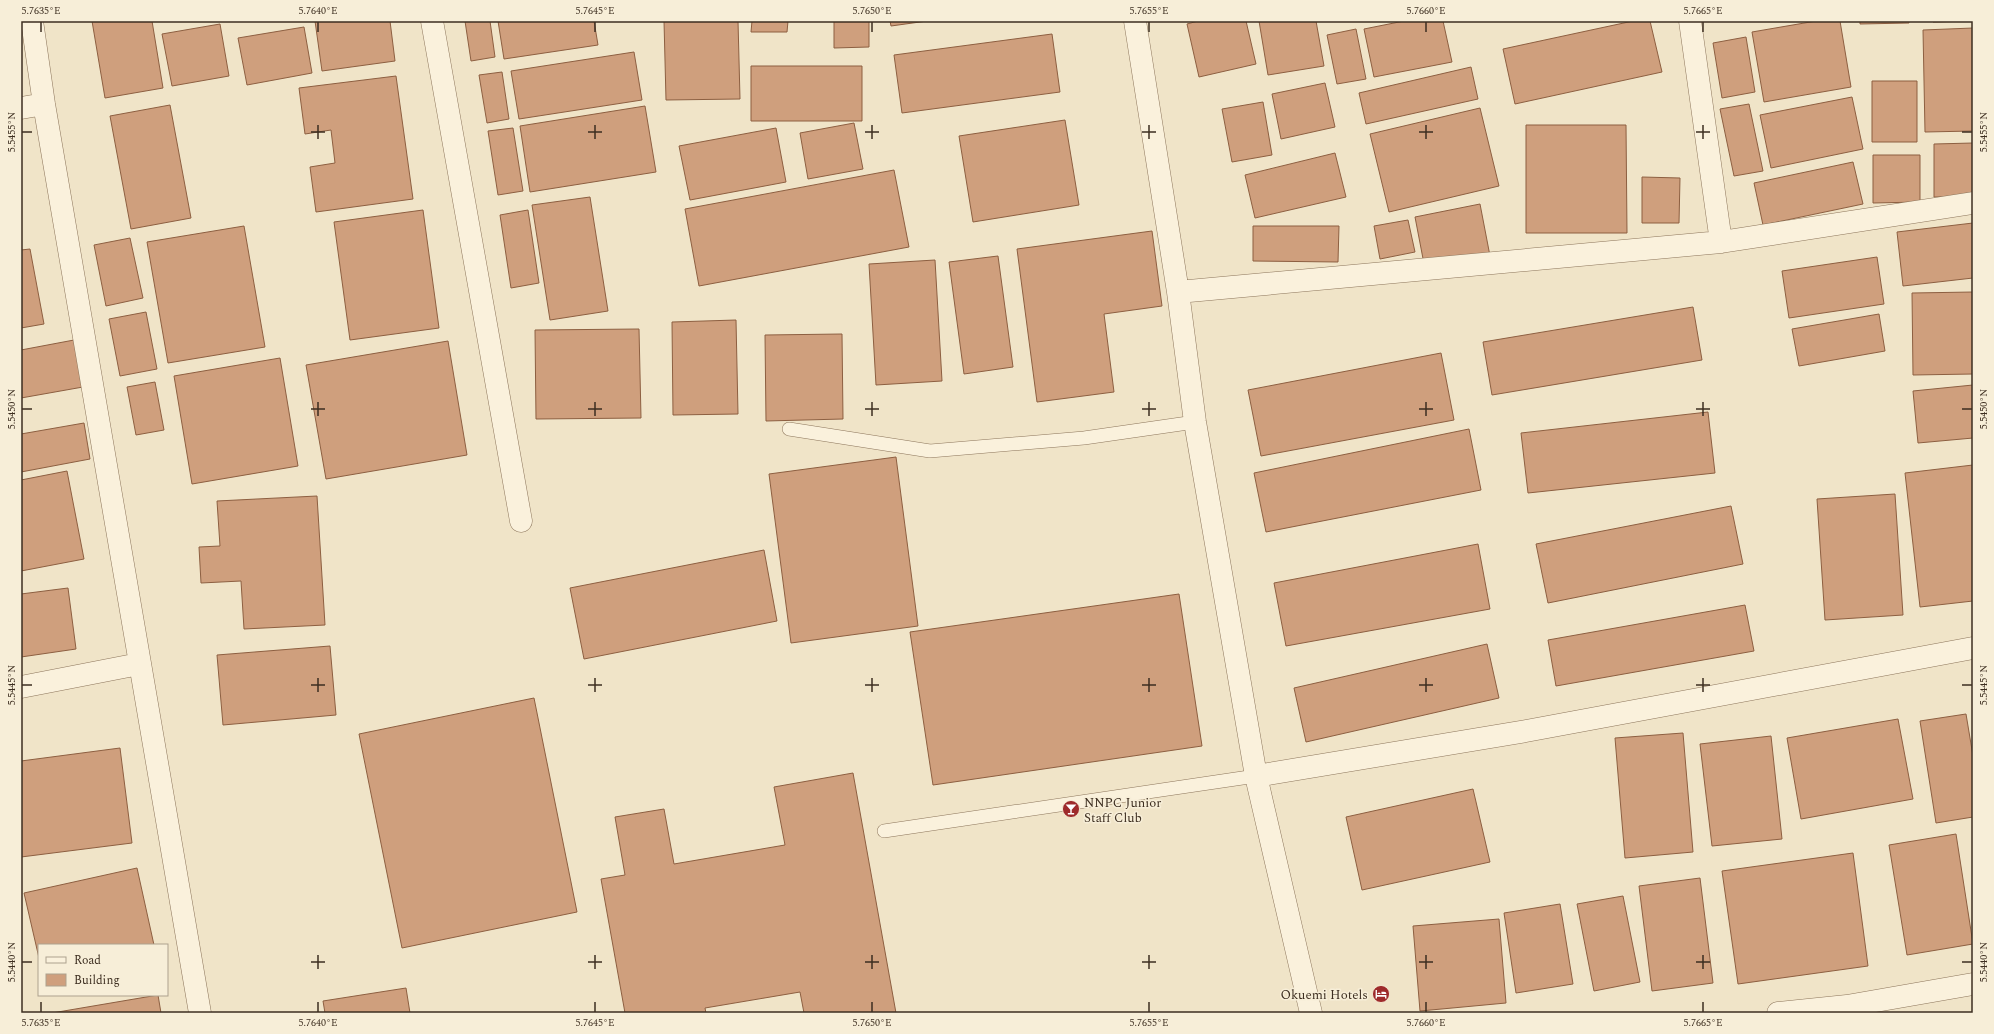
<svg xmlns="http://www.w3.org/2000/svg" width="1994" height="1034" viewBox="0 0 1994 1034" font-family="Spectral,serif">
	<rect width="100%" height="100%" fill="#f0e4c8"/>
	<path fill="#cf9f7d" stroke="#8d5f41" d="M92,21H152L163,88L105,98Z
		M315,21H390L395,61L322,71Z
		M465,21H490L495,57L471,61Z
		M498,21H594L598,45L504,59Z
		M664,21H738L740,99L666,100Z
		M752,21H788L787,32H751Z
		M834,21H869V47L834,48Z
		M890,21H927L891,26Z
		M1198,21H1246L1256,64L1199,77L1187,24Z
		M1259,21H1316L1324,66L1268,75Z
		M1404,21H1443L1452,62L1374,77L1364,29Z
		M1633,21H1650L1662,72L1515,104L1503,49Z
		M1816,21H1840L1851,87L1764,102L1752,32Z
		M1860,21H1909V23L1860,24Z
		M1933,21H1971L1933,22Z
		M220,24L229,76L172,86L162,34Z
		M304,27L312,73L247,85L238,38Z
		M1973,28V131L1925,132L1923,30Z
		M1356,29L1366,79L1337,84L1327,35Z
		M1052,34L1060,92L902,113L894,55Z
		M1746,37L1755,92L1722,98L1713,43Z
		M634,52L642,100L519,119L511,71Z
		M751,66H862V121H751Z
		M1471,67L1478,99L1366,124L1359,93Z
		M502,72L509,119L487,123L479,75Z
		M396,76L413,199L316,212L310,167L335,163L331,130L305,134L299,88Z
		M1872,81H1917V142H1872Z
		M1325,83L1335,127L1281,139L1272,94Z
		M1852,97L1863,149L1771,168L1760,115Z
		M1263,102L1272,155L1232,162L1222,109Z
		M1749,104L1763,171L1734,176L1720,109Z
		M170,105L191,218L131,229L110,116Z
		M645,106L656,172L530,192L520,126Z
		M1480,108L1499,186L1389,212L1370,134Z
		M1065,120L1079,205L973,222L959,136Z
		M854,123L863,169L808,179L800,133Z
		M1526,125H1626L1627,233H1526Z
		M513,128L523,191L498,195L488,131Z
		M776,128L786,182L690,200L679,146Z
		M1973,143V197H1934V144Z
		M1335,153L1346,197L1255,218L1245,175Z
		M1873,155H1920V202L1873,203Z
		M1853,162L1863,204L1763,225L1754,183Z
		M894,170L909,247L699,286L685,209Z
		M1642,177L1680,178L1679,223H1642Z
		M590,197L608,311L550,320L532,205Z
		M1480,204L1490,256L1425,269L1415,217Z
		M423,210L439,328L350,340L334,222Z
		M528,210L539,283L511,288L500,215Z
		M1408,220L1415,252L1380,259L1374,226Z
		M1973,223V278L1903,286L1897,232Z
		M244,226L265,347L168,363L147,242Z
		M1253,226H1339L1338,262L1253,261Z
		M1152,231L1162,306L1104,314L1114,392L1037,402L1017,249Z
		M130,238L143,298L106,306L94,245Z
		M30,249L44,324L21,328V250Z
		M998,256L1013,367L964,374L949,262Z
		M1877,257L1884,304L1789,318L1782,271Z
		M935,260L942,381L876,385L869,264Z
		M1973,292V374L1913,375L1912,293Z
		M1693,307L1702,360L1492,395L1483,342Z
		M146,312L157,369L120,376L109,319Z
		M1879,314L1885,351L1799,366L1792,329Z
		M736,320L738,414L673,415L672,322Z
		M639,329L641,418L536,419L535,330Z
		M842,334L843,419L766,421L765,335Z
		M74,340L83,387L21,398V350Z
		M448,341L467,455L326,479L306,365Z
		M1441,353L1454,420L1261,456L1248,390Z
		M280,358L298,466L192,484L174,376Z
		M155,382L164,430L136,435L127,387Z
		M1973,385V438L1918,443L1913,391Z
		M1708,412L1715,473L1528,493L1521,433Z
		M84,423L90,459L21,472V434Z
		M1469,429L1481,490L1266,532L1254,473Z
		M896,457L918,626L791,643L769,474Z
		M1973,465V601L1920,607L1905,473Z
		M67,471L84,559L21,571V480Z
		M1895,494L1903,615L1825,620L1817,499Z
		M317,496L325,625L244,629L241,581L201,583L199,547L220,546L217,501Z
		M1731,506L1743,564L1548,603L1536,544Z
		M1478,544L1490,609L1286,646L1274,583Z
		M764,550L777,621L584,659L570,588Z
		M68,588L76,649L21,657V594Z
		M1179,594L1202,746L933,785L910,632Z
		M1745,605L1754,651L1556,686L1548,640Z
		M1487,644L1499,698L1306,742L1294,688Z
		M330,646L336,715L223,725L217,655Z
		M534,698L577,912L402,948L359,734Z
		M1966,714L1973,756V817L1936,823L1920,721Z
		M1898,719L1913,799L1801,819L1787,738Z
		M1683,733L1693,852L1625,858L1615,738Z
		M1771,736L1782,839L1712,846L1700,744Z
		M120,748L132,843L21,857V761Z
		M853,773L896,1013H804L800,992L705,1008L706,1013H625L601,879L625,875L615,817L664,809L674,864L785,845L774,787Z
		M1473,789L1490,862L1362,890L1346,817Z
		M1956,834L1973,944L1907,955L1889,845Z
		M1853,853L1868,966L1738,984L1722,871Z
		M137,868L154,945H39V958L24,893Z
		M1700,878L1713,983L1652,991L1639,886Z
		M1623,896L1640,982L1594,991L1577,904Z
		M1560,904L1573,984L1516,993L1504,913Z
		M1499,919L1506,1003L1420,1011L1413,926Z
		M406,988L410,1013H325L323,1001Z
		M158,995L161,1013H52Z"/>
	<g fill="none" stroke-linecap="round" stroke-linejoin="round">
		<g stroke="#8d765c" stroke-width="14">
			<path id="lane" d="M789,429L930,451L1084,438L1195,422
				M884,831L1256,776"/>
		</g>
		<g stroke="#8d765c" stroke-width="23">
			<path id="street" d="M32,21L44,104L200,1013
				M432,21L521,521
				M1135,21L1178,292L1195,422L1256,776L1311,1013
				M1690,21L1721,242
				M21,108L44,104
				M1178,292L1721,242L1973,203
				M21,687L139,664
				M1256,776L1526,731L1973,648
				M1847,1006L1973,984
				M1778,1013L1847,1006L1848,1013"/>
		</g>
		<use href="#lane" stroke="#faf1dc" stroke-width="13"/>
		<use href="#street" stroke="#faf1dc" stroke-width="22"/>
	</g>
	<path fill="none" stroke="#3d2e20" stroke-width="1.5" d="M41,22V32M318,22V32M595,22V32M872,22V32M1149,22V32M1426,22V32M1703,22V32M318,125V139M595,125V139M872,125V139M1149,125V139M1426,125V139M1703,125V139M22,132H32M311,132H325M588,132H602M865,132H879M1142,132H1156M1419,132H1433M1696,132H1710M1962,132H1972M318,402V416M595,402V416M872,402V416M1149,402V416M1426,402V416M1703,402V416M22,409H32M311,409H325M588,409H602M865,409H879M1142,409H1156M1419,409H1433M1696,409H1710M1962,409H1972M318,678V692M595,678V692M872,678V692M1149,678V692M1426,678V692M1703,678V692M22,685H32M311,685H325M588,685H602M865,685H879M1142,685H1156M1419,685H1433M1696,685H1710M1962,685H1972M318,955V969M595,955V969M872,955V969M1149,955V969M1426,955V969M1703,955V969M22,962H32M311,962H325M588,962H602M865,962H879M1142,962H1156M1419,962H1433M1696,962H1710M1962,962H1972M41,1002V1012M318,1002V1012M595,1002V1012M872,1002V1012M1149,1002V1012M1426,1002V1012M1703,1002V1012"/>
	<defs>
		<g id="bar-disc" transform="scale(0.9)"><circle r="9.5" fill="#9e2a2b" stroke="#f7eed8"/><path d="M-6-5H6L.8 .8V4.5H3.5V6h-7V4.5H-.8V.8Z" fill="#fff"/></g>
		<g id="hotel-disc" transform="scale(0.9)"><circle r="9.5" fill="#9e2a2b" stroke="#f7eed8"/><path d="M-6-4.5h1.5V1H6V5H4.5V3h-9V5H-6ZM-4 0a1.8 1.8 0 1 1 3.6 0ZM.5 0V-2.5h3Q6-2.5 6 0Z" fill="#fff"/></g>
	</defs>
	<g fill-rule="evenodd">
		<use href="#bar-disc" x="1071" y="809"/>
		<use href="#hotel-disc" x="1381" y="994"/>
	</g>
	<g text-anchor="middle" stroke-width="3" stroke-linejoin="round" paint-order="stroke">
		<g font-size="13" fill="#3d2e20" stroke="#f7eed8" text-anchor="start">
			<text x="1084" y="807">NNPC Junior<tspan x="1084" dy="15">Staff Club</tspan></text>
			<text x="1368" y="999" text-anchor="end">Okuemi Hotels</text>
		</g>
	</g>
	<rect width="1994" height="1034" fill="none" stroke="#f7eed8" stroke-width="44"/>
	<rect x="38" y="944" width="130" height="52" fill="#f7eed8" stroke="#ada18e"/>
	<rect x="46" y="957" width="20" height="6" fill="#faf1dc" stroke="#ada18e"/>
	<text x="74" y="964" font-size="12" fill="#3d2e20">Road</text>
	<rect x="46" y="974" width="20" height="12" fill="#cf9f7d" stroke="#ada18e"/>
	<text x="74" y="984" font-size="12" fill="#3d2e20">Building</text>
	<rect x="22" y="22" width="1950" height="990" fill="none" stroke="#3d2e20" stroke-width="1.5"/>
	<g font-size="10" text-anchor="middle" fill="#3d2e20">
		<text x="41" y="14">5.7635°E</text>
		<text x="318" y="14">5.7640°E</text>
		<text x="595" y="14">5.7645°E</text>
		<text x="872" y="14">5.7650°E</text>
		<text x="1149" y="14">5.7655°E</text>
		<text x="1426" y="14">5.7660°E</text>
		<text x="1703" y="14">5.7665°E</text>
		<text transform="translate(11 132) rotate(-90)" y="4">5.5455°N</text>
		<text transform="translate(1983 132) rotate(-90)" y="4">5.5455°N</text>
		<text transform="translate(11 409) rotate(-90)" y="4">5.5450°N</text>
		<text transform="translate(1983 409) rotate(-90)" y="4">5.5450°N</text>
		<text transform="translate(11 685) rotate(-90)" y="4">5.5445°N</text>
		<text transform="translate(1983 685) rotate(-90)" y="4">5.5445°N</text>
		<text transform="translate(11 962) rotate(-90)" y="4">5.5440°N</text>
		<text transform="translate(1983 962) rotate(-90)" y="4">5.5440°N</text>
		<text x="41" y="1026">5.7635°E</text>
		<text x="318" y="1026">5.7640°E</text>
		<text x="595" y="1026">5.7645°E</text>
		<text x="872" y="1026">5.7650°E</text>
		<text x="1149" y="1026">5.7655°E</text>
		<text x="1426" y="1026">5.7660°E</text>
		<text x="1703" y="1026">5.7665°E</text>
	</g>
</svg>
